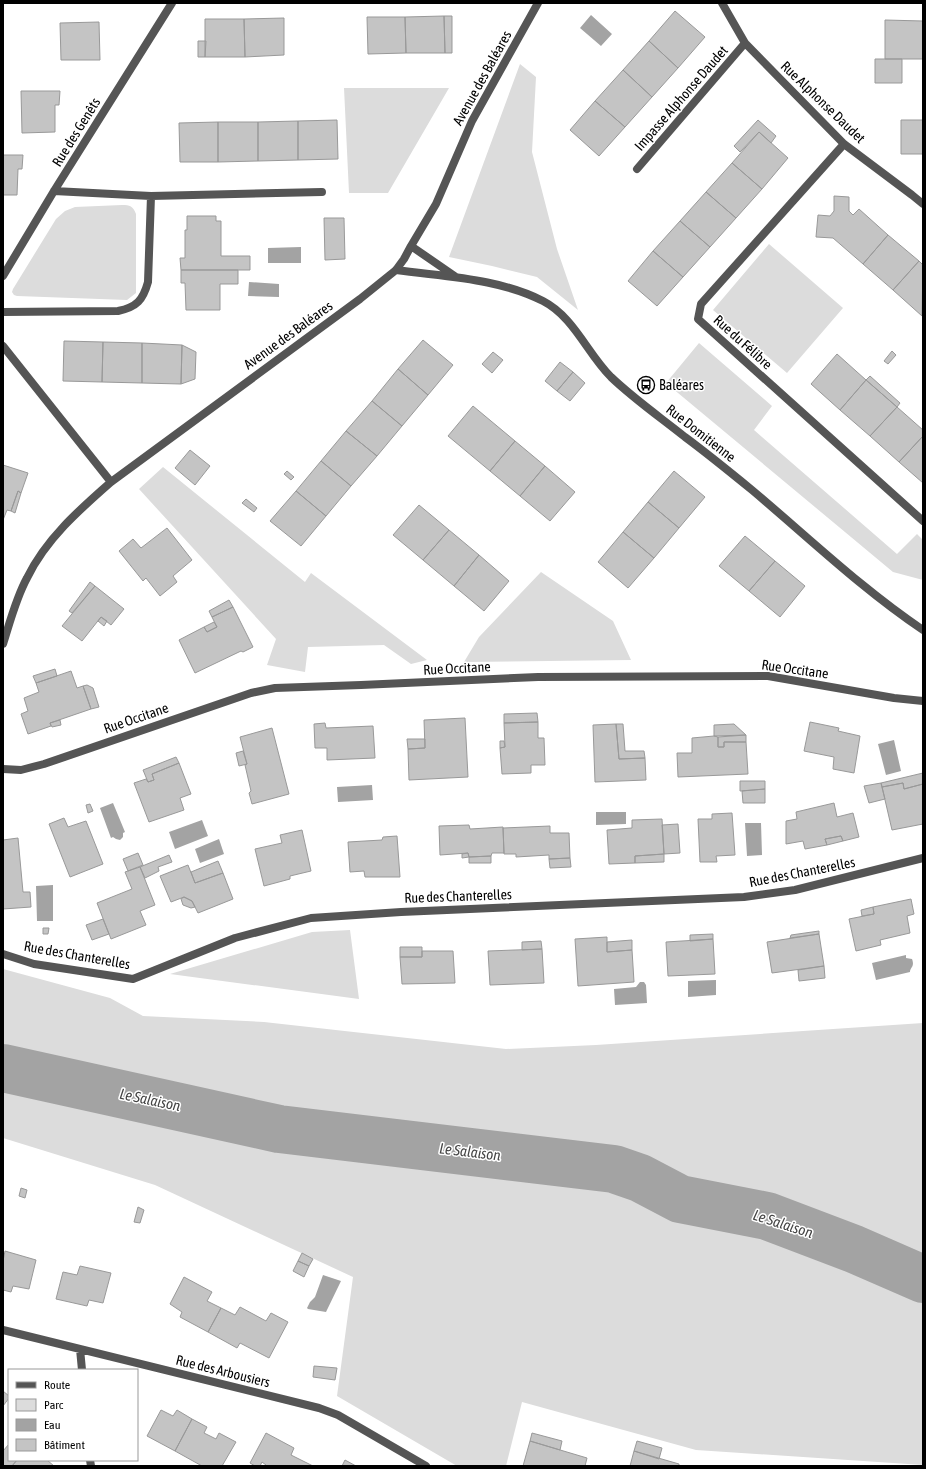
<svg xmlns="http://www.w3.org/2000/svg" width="926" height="1469" viewBox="0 0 926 1469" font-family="'Asap Condensed',sans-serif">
	<rect width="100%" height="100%" fill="#fff"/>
	<path fill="#dcdcdc" d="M520,64L536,77L532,152L557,249L578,310L537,277L492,266L449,257Z
		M344,88H449L388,193H349Z
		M122,205C130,205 133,206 136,214V293L127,300L17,296L14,295L12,292L13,289L56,219L65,211L75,207Z
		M769,244L843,308L787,373L713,310Z
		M699,343L772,406L754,430L897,554L917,534L923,540V580L893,572L666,383Z
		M163,467L305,582L311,573L427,660L411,664L384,645L308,647L305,672L267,665L276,639L139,489Z
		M541,572L613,621L631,660L464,662L479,637Z
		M350,930L359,999L170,974L312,932Z
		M3,969L110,998L143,1016L264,1022L506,1049L596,1045L923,1023V1465L696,1450L522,1402L506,1466H457L337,1396L353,1277L155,1185L3,1138Z"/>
	<path fill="#a3a3a3" d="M591,15L612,34L601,46L580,28Z
		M301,247V263H268V248Z
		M249,282L279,284V297L248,296Z
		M894,740L901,771L886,775L878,744Z
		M372,785L373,800L338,802L337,787Z
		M113,803L125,832L123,833V837L120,840L116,839L113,837L111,838L100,808Z
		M596,812H626V824L596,825Z
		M202,820L208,836L175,849L169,832Z
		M745,823H761L762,855L747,856Z
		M219,839L224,854L200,863L195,849Z
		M53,885V921H37L36,886Z
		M906,955V958L912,959C915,967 910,967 910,972L876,980L872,963Z
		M716,980V995L688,997V981Z
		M640,982H644L646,985L647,1003L615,1005L614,989L636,987Z
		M323,1275L341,1281L326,1312L308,1309L307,1308L310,1302L315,1297Z"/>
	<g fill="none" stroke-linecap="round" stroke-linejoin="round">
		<path stroke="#a3a3a3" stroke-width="48" d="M3,1068L279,1129L614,1169L640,1178L680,1199L767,1216L854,1249L923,1279"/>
	</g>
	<path fill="#c4c4c4" stroke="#999" d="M675,11L705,37L678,68L649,41Z
		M444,16L445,53H406L405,17Z
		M444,16H452V53H445Z
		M367,17H405L406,53L368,54Z
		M284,18V55L245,57L244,19Z
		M205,19H244L245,57H205Z
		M885,20L923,21V59H885Z
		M99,22L100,60H61L60,23Z
		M198,41H206L205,57H198Z
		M649,41L678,68L652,97L623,70Z
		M875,59H902V83H875Z
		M623,70L652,97L625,127L595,101Z
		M21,91H60L59,105H55V132L22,133Z
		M595,101L625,127L599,156L570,130Z
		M337,120L338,159L298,160V121Z
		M758,120L776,136L771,143L759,132L740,152L734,146Z
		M901,120H923V154H901Z
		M298,121V160L258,161V122Z
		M218,122H258V161L218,162Z
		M218,122V162H180L179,123Z
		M759,132L788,158L762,189L732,163Z
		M3,155H23L22,169H18L17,195H3Z
		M732,163L762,189L736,218L706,192Z
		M706,192L736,218L710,247L680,221Z
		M834,196L849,197V211L853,215L859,209L888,235L863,264L833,238L816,237L818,215L830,216L834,211Z
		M187,216H216V221H221V256H250V270H181L180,258H185V230H187Z
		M324,218H344L345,259L325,260Z
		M680,221L710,247L683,277L653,251Z
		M888,235L919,261L893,290L863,264Z
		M653,251L683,277L657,306L628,281Z
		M919,261L923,265L922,316L893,290Z
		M181,270H238V284H220V310H186L185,283H181Z
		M423,340L453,365L428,395L398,369Z
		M64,341L103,342L102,382L63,381Z
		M103,342L142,343V383L102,382Z
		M142,343L182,345L181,384L142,383Z
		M182,345L196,352L195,379L181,384Z
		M892,351L896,355L888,364L884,361Z
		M493,352L503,360L492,373L482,364Z
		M837,354L866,380L840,410L811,384Z
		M560,362L573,372L557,391L545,381Z
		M398,369L428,395L402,426L372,401Z
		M573,372L585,383L570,401L557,391Z
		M870,376L900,403L897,407L866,380Z
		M866,380L897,407L870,436L840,410Z
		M372,401L402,426L377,456L346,431Z
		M473,406L515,441L490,471L448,436Z
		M897,407L923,430V436L899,462L870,436Z
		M346,431L377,456L351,486L321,461Z
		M923,436V483L899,462Z
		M515,441L545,466L520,496L490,471Z
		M190,450L210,466L195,485L175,468Z
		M321,461L351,486L326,516L296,491Z
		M3,465L28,473L21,493L18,491L11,511L7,510L3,520Z
		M545,466L575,492L550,521L520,496Z
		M287,471L294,477L291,480L284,474Z
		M674,471L705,497L679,528L648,502Z
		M18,491L21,493L15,513L11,511Z
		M296,491L326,516L301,546L270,521Z
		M246,499L257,508L254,512L242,503Z
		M648,502L679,528L654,558L623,532Z
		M419,505L449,530L423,560L393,535Z
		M167,528L192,560L173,576L177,582L160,596L146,578L143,581L119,551L133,539L141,548Z
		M449,530L479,555L454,586L423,560Z
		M623,532L654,558L628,588L598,562Z
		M745,536L775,561L749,591L719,566Z
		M479,555L509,581L484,611L454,586Z
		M775,561L805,586L780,617L749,591Z
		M90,582L95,586L72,613L69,611Z
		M95,586L124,609L111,625L101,617L82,641L62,626Z
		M229,600L233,607L212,617L209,611Z
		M233,607L253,647L243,652L241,651L195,673L179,640L204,627L207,632L217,627L212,617Z
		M101,617L107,621L104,626L98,621Z
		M214,622L217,627L207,632L204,627Z
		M55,669L57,676L36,683L33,676Z
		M71,671L77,688L83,686L91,709L50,723L51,726L28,734L21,714L28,711L24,698L39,692L36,683Z
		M87,685L93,688L99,707L91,709L83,686Z
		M537,713L538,722L504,723V714Z
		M465,718L468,777L409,780L408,749L425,748L424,720Z
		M60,720L61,725L52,727L50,723Z
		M538,722V738H544L545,765H531V773L502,774L500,748L505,747L504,723Z
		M810,722L839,728L838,731L860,736L854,773L833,769L834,757L804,751Z
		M325,723L326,728L373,726L375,758L327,760V748H315L314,724Z
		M616,724H623L625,751H644L645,758L619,759Z
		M616,724L619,759L645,758L646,780L595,782L593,725Z
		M734,724L746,735L714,736V725Z
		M272,728L289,794L252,804L249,793L251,791L245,765L247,764L240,737Z
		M746,735V742H724V747H718V737Z
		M714,736L718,737V747H724V742H746L748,774L678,777L677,753H692V738Z
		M407,739H425V748L408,749Z
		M500,741H504L505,747L500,748Z
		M243,751L247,764L239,766L236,753Z
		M176,757L179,763L152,774L154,780L148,782L143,770Z
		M179,763L191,794L180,798L184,810L149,822L134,783L146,779L148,782L154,780L152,774Z
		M923,773V784L904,789L903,783L882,787L881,783Z
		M740,781H765V789L740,791Z
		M881,783L885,799L869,803L864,786Z
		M903,783L904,789L923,784V824L892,830L882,787Z
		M765,789V803H743L742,791Z
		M834,803L837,817L853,813L859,837L843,841L841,836L825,839L827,845L805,849L803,841L786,844V821L797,819L796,812Z
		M90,804L93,811L88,813L86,805Z
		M732,813L735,855L716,856L717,862H700L698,819H712V814Z
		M64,818L68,827L86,821L103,864L70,877L49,824Z
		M662,819L664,854L635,856V863L609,864L607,830L632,828V820Z
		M678,824L680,853L664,854L662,825Z
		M469,825L470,829L503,827L504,853H492L491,856L469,857L468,853L440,855L439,826Z
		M550,826V833H569L570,858L549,859V855L516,857V854H504L503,828Z
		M302,830L311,871L290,876V879L264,886L255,849L282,843L280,835Z
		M397,836L400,877H365L364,871L350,872L348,842L382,840L383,837Z
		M841,836L843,841L827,845L825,839Z
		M18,838L23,892H30L31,907L3,909V840Z
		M138,853L143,865L128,871L123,859Z
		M468,853L469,857L462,858V854Z
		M664,854V862L635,863V856Z
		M169,855L172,862L158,867L159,871L145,878L140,867Z
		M491,856V863H469V857Z
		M570,858L571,867L550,868L549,859Z
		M218,861L223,873L195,883L191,872Z
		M188,865L195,883L223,873L233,899L198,913L192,901L184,897L171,902L160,876Z
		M140,867L155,905L140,911L146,925L111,939L97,903L132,889L125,872Z
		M184,897L192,901L195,907L191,908L183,905L181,899Z
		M911,899L914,914L907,916L910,933L880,940L881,945L856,951L849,919L874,914L873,907Z
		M873,907L874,914L862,916L861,910Z
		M103,919L109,934L92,940L86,925Z
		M43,928H49L48,934H43Z
		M819,931V934L790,938L791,935Z
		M713,934V939L690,941V935Z
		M819,934L824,966L772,973L767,942Z
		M607,937V952L632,950L634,982L578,986L575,939Z
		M713,939L715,974L668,976L666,942Z
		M632,940V950L607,952V942Z
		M541,941L542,949L522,950V942Z
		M400,947H422V957H400Z
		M542,949L544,983L490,985L488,951Z
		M422,951H453L455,983L402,984L400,957H422Z
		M824,966L825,978L799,981L798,970Z
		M21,1188L27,1190L25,1198L19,1196Z
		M138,1207L144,1210L140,1223L134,1222Z
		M5,1251L36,1260L29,1289L13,1286L11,1292L3,1290V1261Z
		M302,1253L313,1259L309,1266L298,1261Z
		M298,1261L309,1266L304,1277L293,1271Z
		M80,1266L111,1273L103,1303L89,1300L87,1306L56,1299L63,1272L77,1275Z
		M184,1277L212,1292L207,1301L221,1308L208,1332L180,1317L182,1312L170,1304Z
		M240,1307L266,1321L271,1313L288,1322L269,1358L240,1343L237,1348L208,1332L221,1308L235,1315Z
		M314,1366L337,1368L335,1380L313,1377Z
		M3,1391L9,1396V1398L3,1406Z
		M161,1410L173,1416L177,1410L192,1419L175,1451L147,1436Z
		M192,1419L207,1427L204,1433L216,1439L219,1433L236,1442L222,1466H202L175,1451Z
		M266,1433L294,1448L291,1455L313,1466H266V1465L262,1462L260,1466H255L250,1463Z
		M532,1433L562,1441L560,1450L530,1441Z
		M530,1441L587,1458L585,1466H523Z
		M637,1441L662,1448L659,1459L634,1451Z
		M9,1444V1460H17L12,1466H3V1451Z
		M634,1451L679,1464V1466H630Z
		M17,1460H47L54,1466H12Z
		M345,1460L356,1466H342Z"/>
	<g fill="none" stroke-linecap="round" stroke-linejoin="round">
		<path stroke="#555" stroke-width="8" d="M722,3L745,43L844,144L912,195L923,204
			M844,144L701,304L698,319L923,521
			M637,169L745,43
			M54,191L151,196L322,192
			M411,246L456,277
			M396,270C445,277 498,278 543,301C574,317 587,353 611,377C634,399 660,417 685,437C708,454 730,472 752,490C809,538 862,589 923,630
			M3,276L54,191L172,3
			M3,312L118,311C137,307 143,300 148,282L151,196
			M3,346L111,482
			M3,644C10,622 16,598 27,578C46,539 79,510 111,482L360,299L396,270L404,259L411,246L436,204L472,121L538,3
			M3,769L21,770L44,764L251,693L275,688L361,685L538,677L768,676L894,698L923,701
			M3,954L34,964L133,979L235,938L311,918L401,912L744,897L795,890L923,858
			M3,1330L319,1408L338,1415L426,1466
			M80,1349L82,1370
			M90,1460L91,1466"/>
	</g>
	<defs>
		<g id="bus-ring" transform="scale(0.9)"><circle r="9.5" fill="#fff" stroke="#000" stroke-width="1.5"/><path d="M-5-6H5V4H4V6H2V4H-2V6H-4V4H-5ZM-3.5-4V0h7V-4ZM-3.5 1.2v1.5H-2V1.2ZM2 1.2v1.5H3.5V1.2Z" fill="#000"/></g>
	</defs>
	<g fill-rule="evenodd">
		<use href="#bus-ring" x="646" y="385"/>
	</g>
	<g text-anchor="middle" stroke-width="3" stroke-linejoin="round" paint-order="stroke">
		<g font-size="14" fill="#000" stroke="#fff">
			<text transform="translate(482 78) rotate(-61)" y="5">Avenue des Baléares</text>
			<text transform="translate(681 98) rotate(-49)" y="5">Impasse Alphonse Daudet</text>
			<text transform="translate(823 102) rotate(44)" y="5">Rue Alphonse Daudet</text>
			<text transform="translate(76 132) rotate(-58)" y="5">Rue des Genêts</text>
			<text transform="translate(288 335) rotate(-36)" y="5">Avenue des Baléares</text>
			<text transform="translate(743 342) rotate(42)" y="5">Rue du Félibre</text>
			<text transform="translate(701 433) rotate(38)" y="5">Rue Domitienne</text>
			<text transform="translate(457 668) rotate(-3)" y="5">Rue Occitane</text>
			<text transform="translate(795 669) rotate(8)" y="5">Rue Occitane</text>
			<text transform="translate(136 718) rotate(-19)" y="5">Rue Occitane</text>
			<text transform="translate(802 872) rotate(-11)" y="5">Rue des Chanterelles</text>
			<text transform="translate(458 896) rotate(-2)" y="5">Rue des Chanterelles</text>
			<text transform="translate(77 955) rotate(10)" y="5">Rue des Chanterelles</text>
			<text transform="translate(223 1371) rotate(14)" y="5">Rue des Arbousiers</text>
		</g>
		<g font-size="14" fill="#000" stroke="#fff" text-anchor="start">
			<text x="659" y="390">Baléares</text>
		</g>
		<g font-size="15" font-style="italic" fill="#444" stroke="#fff">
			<text transform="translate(150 1100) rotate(12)" y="5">Le Salaison</text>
			<text transform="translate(470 1152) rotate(7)" y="5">Le Salaison</text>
			<text transform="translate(783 1224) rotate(18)" y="5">Le Salaison</text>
		</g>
	</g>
	<rect width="926" height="1469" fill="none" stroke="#000000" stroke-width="8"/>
	<rect x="8" y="1369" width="130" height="92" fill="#ffffff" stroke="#999999"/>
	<rect x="16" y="1382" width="20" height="6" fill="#555555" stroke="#999999"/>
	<text x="44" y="1389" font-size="12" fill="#000000">Route</text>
	<rect x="16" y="1399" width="20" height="12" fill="#dcdcdc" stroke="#999999"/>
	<text x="44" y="1409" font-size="12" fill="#000000">Parc</text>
	<rect x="16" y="1419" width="20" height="12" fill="#a3a3a3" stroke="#999999"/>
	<text x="44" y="1429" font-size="12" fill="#000000">Eau</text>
	<rect x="16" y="1439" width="20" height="12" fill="#c4c4c4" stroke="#999999"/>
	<text x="44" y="1449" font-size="12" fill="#000000">Bâtiment</text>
</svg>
